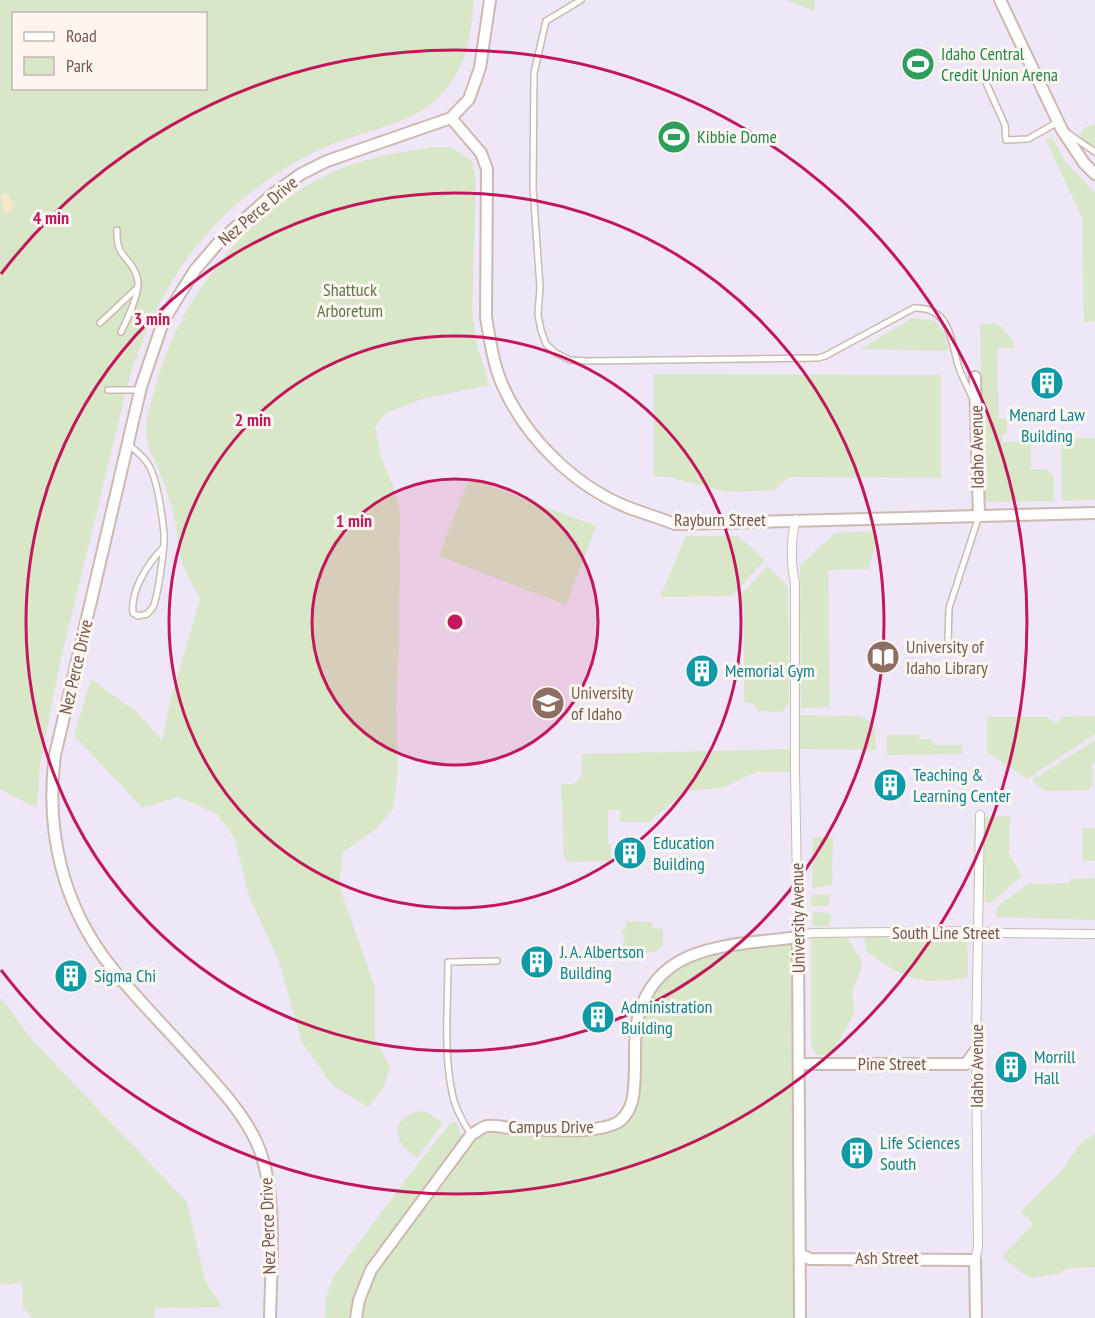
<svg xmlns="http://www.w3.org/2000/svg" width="1095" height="1318" viewBox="0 0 1095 1318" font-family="'PT Sans Narrow',sans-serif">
	<rect width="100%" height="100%" fill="#fbf2ea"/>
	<path fill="#efe6f7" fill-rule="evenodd" d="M0,0H1095V1318H0ZM14,14H206V88H14Z"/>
	<path fill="#d9e7c9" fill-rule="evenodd" d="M0,0H474C472,18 471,36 465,54C439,127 380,122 321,149C301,158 280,171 262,184C192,236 155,297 129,379L60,663L40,764L37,808L0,789ZM14,14H206V88H14Z
		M786,0H815L814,11Z
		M1095,124V147L1080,137L1083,128Z
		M1052,137L1066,163L1095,193V321L1084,322L1082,218L1046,140Z
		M436,147H451L472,161L476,181L472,307L476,341L489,385L422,399L385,414L375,428L382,460L394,488L400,510L399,644L396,705L398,771L393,809L376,829L343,852L339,886L375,987V1038L390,1068L383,1089L368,1107L332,1085L302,1042L278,959L249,896L235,839L217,814L178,797L142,808L74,735L91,679L138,713L162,741L171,699L200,599C194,587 187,575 182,563C177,546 178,526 172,509C168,496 164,483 159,470C152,454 146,447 146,428C146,415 152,401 155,388C180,294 252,205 343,168C372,156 405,151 436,147Z
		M912,318L934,320L944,333L949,351L860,349Z
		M998,323L1014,341V348H997L999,418L1007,419V434H1002V442H1031V470L1045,469L1054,476V501L989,502L984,499L981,429L980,324Z
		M654,374L941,375V478L788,477L775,490L727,492L669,477H654Z
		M1061,438H1095V500L1062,501Z
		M469,478L596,526L566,605L439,556Z
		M875,531L876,542L869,569L828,570L830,707L801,708L800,565L835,533Z
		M686,536H738L765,560L732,596L660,597Z
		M767,566L788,586L789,701L783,712L758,711L754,704L744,702V606L739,605V597Z
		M800,715L858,716C877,721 876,733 876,750L799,749Z
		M1095,716V734L1027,779L987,752V717H1047L1056,724L1062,717Z
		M887,735H919V739H932L933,745H962V754L887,755Z
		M1095,740V762L1092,764L1093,786H1089V790L1044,791L1032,780Z
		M790,749V772H756L722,788L686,791L649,822H620V810H608V844H611V861L567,862L564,856L561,784H574L582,776V754Z
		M1010,816L1009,853L1022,876L991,903L985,902L984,817Z
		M1082,828H1095V861H1083Z
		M813,837H833L832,885L812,888Z
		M1095,878V920L996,917L997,907L1028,884L1070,883V879Z
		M830,894L829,906H811V895Z
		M813,912L831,913L830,926H812Z
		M626,921L652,922V928L663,929V945L656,952H625L626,949H621L625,937L621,929H626Z
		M967,931L968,977C948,982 921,983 902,974C889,968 877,958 866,951L864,933Z
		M811,933H829L847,938L862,961L861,970L852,991L855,1012L830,1056L816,1055L811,1045Z
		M798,937L800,1318H356L364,1285L471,1135L486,1126L608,1127L632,1103L635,1070L646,993L691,954Z
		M0,997L32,1040L187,1202L205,1280L222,1307L155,1308L154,1318H33L23,1308L22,1283L0,1285Z
		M417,1111L426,1112L443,1123L417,1158C403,1147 397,1144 398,1125L405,1117Z
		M451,1122H456L462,1137L370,1261L353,1295L349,1318H325L326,1298L334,1276L412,1171Z
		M1095,1134V1267L1066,1269L1058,1274L1029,1278L1002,1257L1033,1224L1021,1211L1060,1173L1081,1143Z"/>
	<path fill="#f6e6c8" d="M3,194H8L14,207L12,211L7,213L4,212L1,197Z"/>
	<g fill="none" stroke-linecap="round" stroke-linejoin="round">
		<g stroke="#ccb9b0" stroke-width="8">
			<path id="service" d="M581,0L546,21L534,73L533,188L540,287L538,315L541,330L546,344L556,353L570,360L587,361L818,358L825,356L914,308C953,307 950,343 960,371C964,380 968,388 972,397
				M983,76L1005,125L1006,140L1028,139L1058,122
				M1069,134L1095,152
				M117,230C116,260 130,254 137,277C142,290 127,320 121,332
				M100,323L137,288
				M108,390H141
				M128,444C135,450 143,456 148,464C158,480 162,514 164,533C165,545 158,597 153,607C151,610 149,612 147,614L138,616L133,613C130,591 148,563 163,548
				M948,641L949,608L979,516
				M471,1135C464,1123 456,1111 453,1097C443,1054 448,1006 448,962L497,961"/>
		</g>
		<g stroke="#ccb9b0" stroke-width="10">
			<path id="pedestrian" d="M796,519C790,541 791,563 795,584V772L798,937L811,933L978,931L1004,933L1095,934
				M975,1260L978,1247L976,1050L980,815"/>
		</g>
		<g stroke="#ccb9b0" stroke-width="14">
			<path id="minor" d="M1000,0L1062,130L1084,163L1095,174
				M451,118L481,153L487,169L486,317C490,340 493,363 502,384C525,437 573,485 627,507C643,513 659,518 675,524L1095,513
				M975,377L979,516
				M800,1064H966L976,1050
				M800,1254L810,1259L975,1260L976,1318
				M270,1318C271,1264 279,1188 255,1139C239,1107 214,1082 191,1056C165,1027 137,999 112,968C63,907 45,832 55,755L141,387L163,322L178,297L195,270L219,242L273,194L301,174L327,161L451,118L469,99L480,68L490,0
				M356,1318L359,1300L371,1270L471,1135C476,1132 482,1127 487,1126C494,1125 502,1127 509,1128C534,1129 603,1136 621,1120C636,1106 634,1086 635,1068C635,1053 634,1034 638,1018C657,941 734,946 798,937L800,1318"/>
		</g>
		<use href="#service" stroke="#fff" stroke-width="5"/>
		<use href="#pedestrian" stroke="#fff" stroke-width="8"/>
		<use href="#minor" stroke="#fff" stroke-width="10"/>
	</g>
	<circle cx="455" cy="622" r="143" fill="#c2185b" fill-opacity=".12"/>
	<g fill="none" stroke="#c2185b" stroke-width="3">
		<circle cx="455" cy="622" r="143"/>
		<circle cx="455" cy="622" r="286"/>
		<circle cx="455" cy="622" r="429"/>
		<path d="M1 274A572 572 0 1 1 1 970"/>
	</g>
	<defs>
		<g id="stadium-disc" transform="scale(1.725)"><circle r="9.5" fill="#2e9e5b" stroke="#fdf6f0"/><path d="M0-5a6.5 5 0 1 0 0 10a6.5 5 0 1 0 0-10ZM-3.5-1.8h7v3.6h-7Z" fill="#fff"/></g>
		<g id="building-disc" transform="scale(1.725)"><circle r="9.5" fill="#0f9aa8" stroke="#fdf6f0"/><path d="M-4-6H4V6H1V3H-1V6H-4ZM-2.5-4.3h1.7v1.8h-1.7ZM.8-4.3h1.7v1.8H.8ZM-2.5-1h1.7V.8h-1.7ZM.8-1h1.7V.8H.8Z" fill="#fff"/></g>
		<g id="library-disc" transform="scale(1.725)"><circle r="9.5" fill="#8d6e63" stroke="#fdf6f0"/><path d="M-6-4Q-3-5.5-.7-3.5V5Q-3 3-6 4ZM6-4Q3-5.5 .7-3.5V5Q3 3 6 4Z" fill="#fff"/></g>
		<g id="university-disc" transform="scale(1.725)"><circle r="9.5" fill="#8d6e63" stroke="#fdf6f0"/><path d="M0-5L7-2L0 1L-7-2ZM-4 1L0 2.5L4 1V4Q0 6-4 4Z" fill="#fff"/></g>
	</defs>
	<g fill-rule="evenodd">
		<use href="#stadium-disc" x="918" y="64"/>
		<use href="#stadium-disc" x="674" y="137"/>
		<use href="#building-disc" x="1047" y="383"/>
		<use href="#library-disc" x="883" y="657"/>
		<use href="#building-disc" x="702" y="671"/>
		<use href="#university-disc" x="548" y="703"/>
		<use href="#building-disc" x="890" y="785"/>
		<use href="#building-disc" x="630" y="853"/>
		<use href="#building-disc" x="537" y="962"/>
		<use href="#building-disc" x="71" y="976"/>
		<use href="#building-disc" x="598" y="1017"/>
		<use href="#building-disc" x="1011" y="1067"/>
		<use href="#building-disc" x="857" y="1153"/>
	</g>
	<g text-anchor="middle" stroke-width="6" stroke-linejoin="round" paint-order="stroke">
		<g font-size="18" fill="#27864d" stroke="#fdf6f0" text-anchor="start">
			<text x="941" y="60">Idaho Central<tspan x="941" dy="21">Credit Union Arena</tspan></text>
			<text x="697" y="143">Kibbie Dome</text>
		</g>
		<g font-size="18" fill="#73584f" stroke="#fdf6f0">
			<text transform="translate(258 211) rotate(-40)" y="6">Nez Perce Drive</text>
			<text transform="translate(977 447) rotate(-91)" y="6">Idaho Avenue</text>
			<text x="720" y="526">Rayburn Street</text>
			<text transform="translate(76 667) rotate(-77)" y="6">Nez Perce Drive</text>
			<text transform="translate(798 918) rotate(-91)" y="6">University Avenue</text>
			<text x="946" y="939">South Line Street</text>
			<text x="892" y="1070">Pine Street</text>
			<text transform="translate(977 1066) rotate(-90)" y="6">Idaho Avenue</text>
			<text x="551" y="1133">Campus Drive</text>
			<text transform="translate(268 1226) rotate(-92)" y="6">Nez Perce Drive</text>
			<text x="887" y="1264">Ash Street</text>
		</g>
		<g font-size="18" fill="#5d7849" stroke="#fdf6f0">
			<text x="350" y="296">Shattuck<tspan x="350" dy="21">Arboretum</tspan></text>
		</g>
		<g font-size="18" fill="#0d838f" stroke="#fdf6f0" text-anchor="start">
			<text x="1047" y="421" text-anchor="middle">Menard Law<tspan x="1047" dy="21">Building</tspan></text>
			<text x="725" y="677">Memorial Gym</text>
			<text x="913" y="781">Teaching &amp;<tspan x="913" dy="21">Learning Center</tspan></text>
			<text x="653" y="849">Education<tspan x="653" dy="21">Building</tspan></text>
			<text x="560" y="958">J. A. Albertson<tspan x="560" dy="21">Building</tspan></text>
			<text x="94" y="982">Sigma Chi</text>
			<text x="621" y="1013">Administration<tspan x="621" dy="21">Building</tspan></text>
			<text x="1034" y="1063">Morrill<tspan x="1034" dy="21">Hall</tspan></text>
			<text x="880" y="1149">Life Sciences<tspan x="880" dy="21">South</tspan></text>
		</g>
		<g font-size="18" fill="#785e54" stroke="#fdf6f0" text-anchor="start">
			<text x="906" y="653">University of<tspan x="906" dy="21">Idaho Library</tspan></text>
			<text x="571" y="699">University<tspan x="571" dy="21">of Idaho</tspan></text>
		</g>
	</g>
	<circle cx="455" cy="622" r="9" fill="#c2185b" stroke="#fdf6f0" stroke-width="3"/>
	<g font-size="18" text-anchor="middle" font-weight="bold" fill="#c2185b" stroke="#fdf6f0" stroke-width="6" stroke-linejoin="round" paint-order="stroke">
		<text x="51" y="224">4 min</text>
		<text x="152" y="325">3 min</text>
		<text x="253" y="426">2 min</text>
		<text x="354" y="527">1 min</text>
	</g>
	<rect x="12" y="12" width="195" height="78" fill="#fdf6f0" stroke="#c6b7b0" stroke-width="1.5"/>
	<rect x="24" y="32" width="30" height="9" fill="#ffffff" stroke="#c6b7b0" stroke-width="1.5"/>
	<text x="66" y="42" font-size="18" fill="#73584f">Road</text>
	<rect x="24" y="57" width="30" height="18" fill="#d9e7c9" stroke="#c6b7b0" stroke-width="1.5"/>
	<text x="66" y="72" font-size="18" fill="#73584f">Park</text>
</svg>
